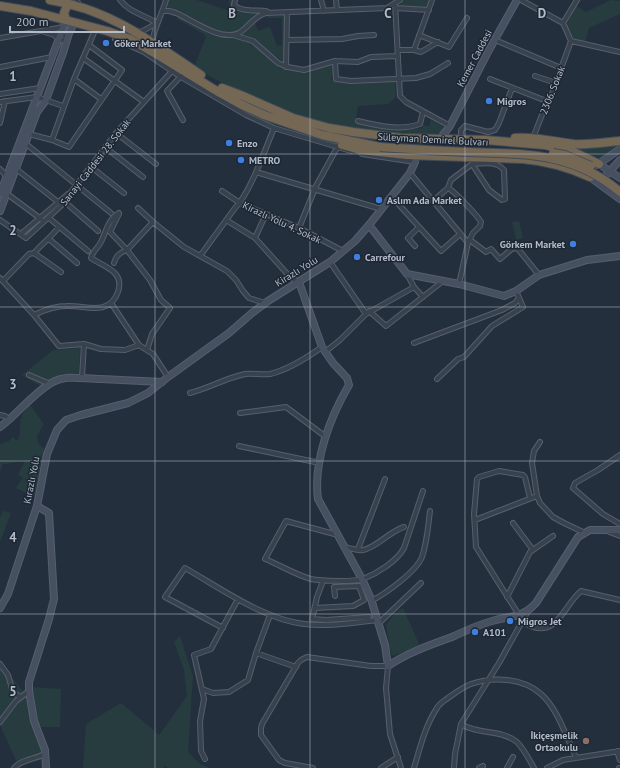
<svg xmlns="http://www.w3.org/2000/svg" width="620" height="768" viewBox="0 0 620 768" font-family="'PT Sans',sans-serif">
	<rect width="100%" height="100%" fill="#242f3e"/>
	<path fill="#263c3f" d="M169,0H197L230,11L229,0H233C230,10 242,14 250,14L252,13L264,11L254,17L240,30L233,33H222L215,31L193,18L167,7Z
		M404,0H430L428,8L399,6Z
		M611,0L620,1V14L589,28L585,42L571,38L566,26L575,5L586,12Z
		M267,15L285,16L286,30L285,63L268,52L256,42L237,36L244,32L256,20L255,23L258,31L270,27L277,46L282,45V18H267Z
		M178,16L215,34L247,40L278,65L287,69L303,72L311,71L333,63H334V76L331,77L332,80L350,82L395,81L396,97L388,104L358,106L355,123L394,130H410L411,129L422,128L423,125L429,126L431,120L442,126L443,128L439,135L437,136C408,134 378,133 349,128C315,123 282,110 251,96C231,87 212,79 194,67L206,37L204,34L177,19Z
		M620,145L601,158L577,149H578Z
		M519,221L523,238L516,240L512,222Z
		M80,348L79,373C64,373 53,378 40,386L22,375L53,350Z
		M30,405L44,424L37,436L38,442L44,449L42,456L35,497L16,488L23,477L18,475L21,468L24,464L23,461C16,461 11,464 3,464L0,472V444L9,441L13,437L16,440L19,439C22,422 16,420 30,405Z
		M3,511L11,513L0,542V517Z
		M403,608L420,646L393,656L390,650L386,625L394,614Z
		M180,636L193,676L188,752L200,764L210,768H168L165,766L163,768H83L86,724L121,703L159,735L187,696L184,670L174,642Z
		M0,663L23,691L32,687L61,689L60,727H40L50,760H40L19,767L0,725Z"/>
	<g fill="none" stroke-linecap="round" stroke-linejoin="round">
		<g stroke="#565f6c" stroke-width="6">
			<path id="street" d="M77,0L79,6
				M120,0C129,12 144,15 157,23
				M235,0L234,5C241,12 256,10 266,11L269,13
				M321,0L324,11
				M336,0L337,10
				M521,0L563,23L571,41L620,52
				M395,3L400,96L406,102L450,126
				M395,8L429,10
				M163,11H169L176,13C192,20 221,42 239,33C249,27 254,16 266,13L387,8L400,0
				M563,23L577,0
				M50,30L65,36L67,38
				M42,31L54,35L61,40H67
				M137,31L141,32L157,23
				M233,35L253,41L278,63L288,67L304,70L335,61L358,62L371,57L398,56
				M419,35L449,47L467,18
				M0,38L64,27
				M115,39L144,52L181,77L246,115L274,128L351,151
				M287,40L342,39L358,36L374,35
				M495,40L561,68
				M152,43C154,27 162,15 166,0
				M398,50H414L421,52L438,42
				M414,50L432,0
				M83,58L144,102
				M335,61L336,79L351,81L416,78L430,74L448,63
				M0,67L52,57
				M286,67L287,13
				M182,75L167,91L183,120
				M535,76L556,83
				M74,79L101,99
				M490,79L549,102
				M0,94L40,88
				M0,102L37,97L63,106
				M358,121C379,126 400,131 420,124L423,112
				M0,123L5,101
				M116,133L156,164
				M29,134L52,140L74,79L96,28
				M533,138L545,107L549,102L571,41
				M52,140L69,147L122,70L89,45
				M461,140V130L465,126L488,132L495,130L499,123L512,88
				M25,143L111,213
				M105,147L143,177
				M362,154L415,162
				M90,166L124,193
				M15,168L58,202
				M0,169L8,178
				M256,172L381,209
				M410,173L468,243L459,284
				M448,188C453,190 478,216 481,222L480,226L473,233L469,241
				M222,191L240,203L299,228L343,251
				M6,193L41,219
				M391,196L441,251L459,235
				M433,201L448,188L451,180L472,164L489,190L502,200L505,199L504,170C497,161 483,163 472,164
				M65,202L98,231
				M138,208L153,222L184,247L227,271L236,280L243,291L249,298L265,303
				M49,218L88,251
				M0,220L26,238L65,202L71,192L116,133L173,70
				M226,220L255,238L291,278L299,282
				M299,228L316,186L338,146
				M21,234L68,194
				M255,238L266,214
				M49,239L77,263
				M470,240L486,252L491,249L500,259L513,248L518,249L539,275
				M415,246L408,238L419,227
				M34,253C43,243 51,237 59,227
				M34,253L61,272
				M200,256L235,208C250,193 265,150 274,128
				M330,262L366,314L414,287
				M114,263C116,256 119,253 127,250L153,222
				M407,274L414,287L423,297
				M0,278L34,315L59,346L84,344L101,349L125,350L139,345L153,354L168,377
				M3,281L29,254L34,253
				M111,303L139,345
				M369,311L386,326L443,281
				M34,315C44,310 56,306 67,306C85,305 109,317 118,292C125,271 104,267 91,258C92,252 98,248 101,242C106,232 108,219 119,213V214L110,232L127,250L150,280L161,300L170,308L152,334L147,350
				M414,343L502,310L515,303L519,298
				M325,352L340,340L366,314
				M29,375L50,384
				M82,377L84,344
				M437,379L458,359L464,357L492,326L523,307L516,291
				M190,393C209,388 226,378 245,374C253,373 262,375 270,374C287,370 308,357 322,347
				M240,413L286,407L326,437
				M0,415L5,416L10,420
				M540,442L534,451L532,463L537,496L540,503L553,517L564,523L585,533
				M239,446L320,463
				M620,455L598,470L575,483L573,488L603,514L620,524
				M475,520L537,496
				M513,523L533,550
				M607,531L620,536
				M338,535L286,521L265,559C280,565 296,575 311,579C321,581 354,582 363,579C378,573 397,561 404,548L423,491
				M344,547C350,548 358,551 363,550C376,548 390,531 404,527
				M358,549L385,479
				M323,581L317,597L312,619L326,620L369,617
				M507,597L530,552L553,536
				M371,601C385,594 416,572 422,557C427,543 428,527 430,511
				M315,608L353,606L364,600L359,586L334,587L335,596
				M528,611L499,663L461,724C478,735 501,729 517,742C524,749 529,759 534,768
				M519,615L476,547L474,514L477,479L479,477L499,471L523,475L525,477L530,498
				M523,622C556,643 562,607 581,591L620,600
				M378,624L421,583
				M223,628L165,597L185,568C220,588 263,619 304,624C328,627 353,623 377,620
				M256,653L296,667
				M0,664L8,675L13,692L20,697
				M202,689L213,693L229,692L248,680L256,653L270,615
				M0,722L16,701L29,691
				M617,751L620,760
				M205,759L201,751L200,721L204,699L194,655L211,649L238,599
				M14,768C22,759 35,759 45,754
				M313,768L285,763L279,760L261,735V728L262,724L298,663L301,660L307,657L371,666H388L386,688L390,734L401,768
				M381,768L398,757
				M414,768C420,748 425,726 437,708C439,704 444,701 448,698C455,693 463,687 471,684C493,676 523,678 541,694C558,709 566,737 576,757
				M454,768L455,754L461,724
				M479,768L483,766
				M507,768L513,757
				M547,768L563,760L620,751
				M619,768H620"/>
		</g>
		<g stroke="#565f6c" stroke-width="8">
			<path id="secondary" d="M439,140L450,126L489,50L517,0
				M599,164L620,178
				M597,165L620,149
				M590,174V177L620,199
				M600,182L620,160
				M0,194L66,20
				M0,211L37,112L46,100L63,53L69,33L75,22
				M369,225L407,274L459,284L504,296L516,291L539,275L587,260L620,256
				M299,282L322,347L333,363L347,378L349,385C330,417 313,462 318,499L362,579L371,599L385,645L388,666C407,653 430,645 452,637C465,631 478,625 492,621C512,615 521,619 536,603L578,537L590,530H620
				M0,427C18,414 31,395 51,383C67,374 83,379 101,379C121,380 142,381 162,382
				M37,506L49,513L54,599L49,619L29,682V691L34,721L45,750L46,768
				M0,608L8,594L37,506L47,454L57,430L66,420L81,415L128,403L148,393L168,377L229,333L252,313L268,301L330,262L355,241L369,225L410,173L415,162"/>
		</g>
		<g stroke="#434c59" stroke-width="10">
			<path id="highway" d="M50,0C109,9 152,42 201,75
				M0,6L31,11L107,31L130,39L156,54L220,93L240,104L264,115L322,135L380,147
				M66,20L64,13L68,3
				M222,88L243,96L293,118L329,128L353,132L401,138L485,140L545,145L574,152L599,164
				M515,138C535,136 554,142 574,144C589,145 605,142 620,141
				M342,145L360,150L407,155L523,159C547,161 568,167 590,177"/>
		</g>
		<use href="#street" stroke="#38414e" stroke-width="4"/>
		<use href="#secondary" stroke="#465061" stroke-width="6"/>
		<use href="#highway" stroke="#746855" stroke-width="8"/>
		<g stroke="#434c59" stroke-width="10" stroke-linecap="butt">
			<path id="highway-bridge" d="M380,147C409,149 438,151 468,152C526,154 573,152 620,192
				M553,153L565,155L591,166"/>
		</g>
		<use href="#highway-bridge" stroke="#746855" stroke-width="8"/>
	</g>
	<path fill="none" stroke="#b4bcc9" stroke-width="1" stroke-opacity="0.55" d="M155,0V768M310,0V768M465,0V768M0,154H620M0,307H620M0,461H620M0,614H620"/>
	<g fill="#3f7fe0" stroke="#1d2633" stroke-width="1.5">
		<circle cx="106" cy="43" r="4"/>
		<circle cx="489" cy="101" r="4"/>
		<circle cx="229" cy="143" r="4"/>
		<circle cx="241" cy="160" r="4"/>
		<circle cx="379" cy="200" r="4"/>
		<circle cx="573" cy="244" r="4"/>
		<circle cx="357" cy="257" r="4"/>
		<circle cx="510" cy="621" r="4"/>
		<circle cx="475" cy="632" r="4"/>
	</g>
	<circle fill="#8d6e63" stroke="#1d2633" stroke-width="1.5" cx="586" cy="741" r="4"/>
	<g text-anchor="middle" stroke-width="3" stroke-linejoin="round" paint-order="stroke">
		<g font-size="10" font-weight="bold" fill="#b4bcc9" stroke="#1d2633" text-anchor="start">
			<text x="114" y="47">Göker Market</text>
			<text x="497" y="105">Migros</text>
			<text x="237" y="147">Enzo</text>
			<text x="249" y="164">METRO</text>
			<text x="387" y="204">Aslım Ada Market</text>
			<text x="565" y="248" text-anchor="end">Görkem Market</text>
			<text x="365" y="261">Carrefour</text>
			<text x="518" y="625">Migros Jet</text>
			<text x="483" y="636">A101</text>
			<text x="578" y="739" text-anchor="end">İkiçeşmelik<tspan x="578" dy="12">Ortaokulu</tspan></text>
		</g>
		<g font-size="10" fill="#b4bcc9" stroke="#1d2633">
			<text transform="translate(474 58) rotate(-62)" y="4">Kemer Caddesi</text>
			<text transform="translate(552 90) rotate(-68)" y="4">2306. Sokak</text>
			<text transform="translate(433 139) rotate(3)" y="4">Süleyman Demirel Bulvarı</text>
			<text transform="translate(95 162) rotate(-52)" y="4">Sanayi Caddesi 28. Sokak</text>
			<text transform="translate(282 222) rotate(25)" y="4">Kirazlı Yolu 4. Sokak</text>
			<text transform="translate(296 271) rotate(-32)" y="4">Kirazlı Yolu</text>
			<text transform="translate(31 480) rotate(-79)" y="4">Kırazlı Yolu</text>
		</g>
	</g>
	<g font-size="13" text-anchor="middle" font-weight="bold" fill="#b4bcc9" stroke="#1d2633" stroke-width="3" stroke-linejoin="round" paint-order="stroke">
		<text x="232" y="18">B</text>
		<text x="388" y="18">C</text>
		<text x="542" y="18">D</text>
		<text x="13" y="81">1</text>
		<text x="13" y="235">2</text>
		<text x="13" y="389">3</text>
		<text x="13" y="542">4</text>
		<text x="13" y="696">5</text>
	</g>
	<path d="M10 26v6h114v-6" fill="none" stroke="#b4bcc9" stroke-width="2"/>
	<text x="16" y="26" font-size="12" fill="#b4bcc9" stroke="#1d2633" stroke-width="3" paint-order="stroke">200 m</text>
</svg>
